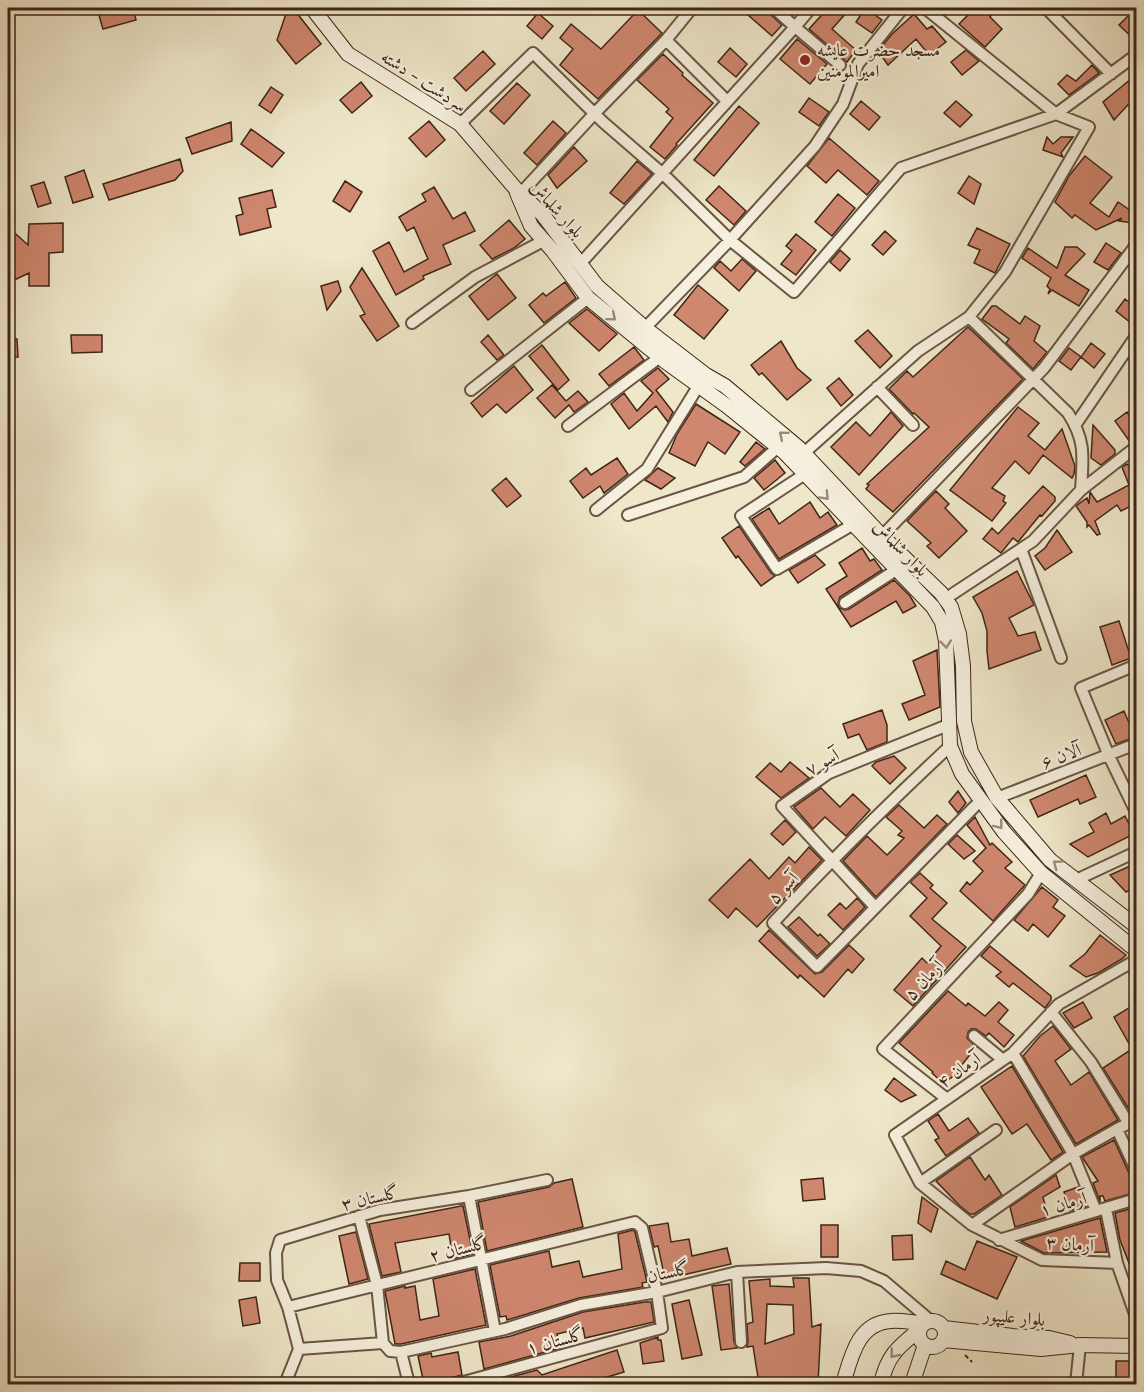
<svg xmlns="http://www.w3.org/2000/svg" width="1144" height="1392" viewBox="0 0 1144 1392" font-family="Cardo,Amiri,serif">
	<rect width="100%" height="100%" fill="#efe7ca"/>
	<filter id="stains"><feTurbulence type="fractalNoise" baseFrequency=".00333" numOctaves="4"/><feColorMatrix values="0 0 0 0 .2 0 0 0 0 .09 0 0 0 0 .02 0 0 0 .5 -.17"/></filter>
	<radialGradient id="worn" r=".72"><stop offset=".6" stop-color="#630" stop-opacity="0"/><stop offset="1" stop-color="#630" stop-opacity=".3"/></radialGradient>
	<path fill="#cf876f" stroke="#3e2516" stroke-width="1.5" fill-rule="evenodd" d="M116,8H133L136,20L103,29L98,12Z
		M288,8H293L321,44L296,64L277,40Z
		M740,8H767L769,13L782,25L772,36Z
		M828,8H842L847,12L832,29L856,50L847,62L809,29Z
		M865,8L882,20L872,33L856,22Z
		M975,8H985L992,14L990,17L1002,29L985,47L959,24Z
		M638,10L662,33L598,99L560,65L573,49L560,38L571,24L601,49Z
		M538,13L553,26L542,39L527,26Z
		M914,14L927,29L932,26L946,42L929,55L916,39L888,65L878,51L892,34Z
		M1130,14L1137,20V42L1119,25Z
		M797,39L827,64L810,84L780,59Z
		M730,48L747,64L736,77L718,62Z
		M966,50L979,61L962,75L951,62Z
		M483,51L495,64L466,91L454,78Z
		M663,54L683,73L682,75L713,103L676,144L677,145L665,159L650,147L673,118L666,112L669,109L637,80Z
		M1092,65L1099,73L1069,95L1058,84L1067,75L1076,81Z
		M1137,74V95L1114,120L1103,102Z
		M361,82L372,96L352,113L340,100Z
		M517,83L530,95L504,124L490,111Z
		M271,87L283,95L271,113L259,105Z
		M809,98L829,112L819,126L799,112Z
		M861,101L880,117L869,130L850,114Z
		M956,101L972,115L960,127L944,113Z
		M739,106L759,123L714,176L694,160Z
		M429,121L445,140L426,157L409,138Z
		M553,121L566,133L537,165L524,153Z
		M231,122L232,141L192,154L186,138Z
		M251,129L284,153L272,167L241,144Z
		M1047,137L1053,144L1061,137H1073L1061,153L1063,157L1043,150Z
		M829,138L879,181L867,195L838,170L826,183L807,166Z
		M574,147L587,161L557,188L548,175Z
		M1085,156L1112,177L1090,203L1109,217L1118,202L1137,215L1133,223L1119,221L1122,218L1096,230L1075,215L1072,218L1055,202L1069,176Z
		M180,159L183,171L175,180L109,200L103,184Z
		M637,161L652,174L624,204L610,193Z
		M84,170L93,197L73,203L65,177Z
		M969,176L981,184L974,204L958,193Z
		M345,181L362,192L350,212L333,201Z
		M44,182L51,203L38,207L31,186Z
		M719,186L746,211L734,225L706,200Z
		M434,187L453,219L465,212L475,231L443,245L451,264L423,276L424,279L396,295L373,251L389,242L404,272L428,259L414,227L407,231L399,217L426,201L422,194Z
		M272,190L276,207L267,209L271,227L240,235L236,216L243,214L239,198Z
		M838,194L855,208L832,236L815,222Z
		M509,220L525,239L514,248L492,259L480,245Z
		M63,223V252L49,253V286H29V273L8,283V227L28,245L29,224Z
		M977,228L1010,244L995,273L974,263L980,250L968,245Z
		M885,231L896,241L883,255L872,245Z
		M796,234L816,250L796,275L781,264L792,251L786,246Z
		M1106,243L1121,253L1108,270L1094,262Z
		M1065,247H1077L1085,254L1065,275L1089,290L1079,306L1052,290L1048,294L1050,289L1047,286L1051,278L1022,258L1028,248L1057,268Z
		M840,250L850,259L840,271L830,262Z
		M742,259L756,271L739,291L714,268L720,261L731,271Z
		M362,268L399,326L377,341L360,316L365,314L350,287Z
		M497,274L516,298L488,320L469,296Z
		M338,281L341,291L327,310L321,286Z
		M565,282L576,298L544,323L529,305L543,293L546,296Z
		M698,285L728,310L704,339L674,315Z
		M1125,299L1137,308V316L1131,323L1116,311Z
		M992,306H996L1020,324L1025,316L1040,326L1034,341L1047,352L1033,369L1006,343L1009,339L982,319Z
		M587,309L617,334L599,351L569,323Z
		M968,327L1023,379L893,512L866,489L869,485L867,484L929,427L914,413L913,414L889,389L907,371L913,377Z
		M868,330L892,356L880,368L855,341Z
		M71,335H102V352L72,353Z
		M488,335L504,355L497,360L481,342Z
		M8,339H17L18,357H8Z
		M781,341L797,368L811,380L787,400L762,373L759,375L751,365Z
		M1091,343L1105,354L1094,368L1081,357Z
		M542,345L569,380L558,390L529,356Z
		M634,347L644,360L609,386L599,374Z
		M1069,348L1081,357L1071,370L1059,361Z
		M514,366L533,390L506,413L497,404L482,417L471,403Z
		M658,368L669,379L656,390L673,412L668,422L656,406L629,429L611,404L624,393L637,411L653,393L641,381Z
		M839,378L853,395L841,406L827,388Z
		M552,385L566,401L578,391L588,402L574,412L569,405L555,418L537,398Z
		M696,404L740,432L725,454L708,442L695,466L669,453L677,434Z
		M1018,407L1039,423L1028,436L1045,450L1062,429L1075,466L1074,474L1072,478L1043,455L1029,474L1015,461L992,488L1005,496L1003,501L1006,503L992,521L950,490Z
		M1137,411V437L1130,442L1115,421L1127,412L1130,416Z
		M891,412L903,426L859,475L831,447L856,422L870,436Z
		M1093,425L1115,450V454L1101,465L1091,458Z
		M756,442L765,449L745,466L740,462Z
		M617,458L628,474L604,493L600,486L583,498L570,481L586,468L591,475Z
		M775,460L785,473L764,490L754,478Z
		M1127,464L1137,474V503L1121,511L1117,505L1095,521L1100,534L1097,535L1089,525L1087,527V522L1076,506L1087,498L1089,504L1090,492L1097,502L1129,485L1122,467Z
		M658,468L675,478L661,489L645,480Z
		M506,478L521,496L507,507L492,490Z
		M1043,486L1055,497V501L1042,516L1040,515L1018,542L1013,538L1001,553L983,539L992,528L998,534Z
		M936,491L949,504L945,508L967,531L939,558L927,546L931,543L907,521Z
		M810,502L820,518L828,512L837,525L779,559L752,519L769,508L779,524Z
		M739,526L771,573L775,576L761,586L738,556L736,558L722,538Z
		M1057,530L1072,552L1045,570L1035,556L1045,548Z
		M862,548L870,561L874,559L882,570L840,597L838,603L839,608L845,610L849,609L894,580L910,596L916,606L903,613L896,601L851,627L826,589L847,576L839,563Z
		M815,555L825,565L798,583L789,570Z
		M1017,571L1034,605L1009,618L1018,636L1035,632L1041,650L989,669L987,651V631L982,613L973,597Z
		M1119,621L1131,658L1112,665L1100,627Z
		M937,650L940,707L909,720L902,704L925,695L913,661Z
		M882,710L887,725V742L867,750L859,734L848,738L843,724Z
		M1124,711L1135,737L1116,744L1105,720Z
		M894,756L906,768L890,784L872,766L876,762Z
		M790,762L809,778L781,798L756,777L770,763L781,772Z
		M1086,775L1096,797L1080,804L1078,799L1038,817L1030,800Z
		M821,788L840,807L853,794L870,810L846,836L825,817L813,829L794,807Z
		M958,791L966,803L958,813L949,802Z
		M899,805L924,828L937,815L947,824L876,897L843,861L867,836L887,855L904,838L898,835L902,831L886,817Z
		M1106,813L1111,824L1125,816L1134,834L1088,857L1070,844L1094,832L1089,823Z
		M975,817L990,845L992,843L1012,862L1005,868L1025,885L993,921L960,891L967,882L970,885L983,871L973,861L986,848L967,825Z
		M785,820L796,832L783,845L771,834Z
		M957,835L975,851L964,859L948,844Z
		M809,847L822,860L757,927L736,908L728,918L709,900L750,859L769,879L789,857L795,863Z
		M1137,863V887L1126,892L1110,875Z
		M920,873L933,885L930,888L947,903L932,919L966,947L913,1006L894,990L922,958L927,963L941,946L910,916L927,898L910,882Z
		M1042,887L1058,900L1053,907L1065,916L1048,937L1033,924L1028,931L1014,920Z
		M857,898L865,907L843,930L828,915L840,903L846,909Z
		M799,917L818,936L820,934L830,944L817,956L788,927Z
		M769,930L815,974L822,972L849,945L864,959L852,973L848,969L824,997L800,975L798,978L759,941Z
		M1100,935L1126,955L1122,959L1098,973L1086,977L1070,966L1085,954Z
		M990,946L1051,996V1000L1045,1008L1013,983L1009,987L996,976L1001,972L981,956Z
		M948,991L966,1006L968,1003L985,1016L999,1002L1008,1010L998,1022L1014,1035L1004,1047L989,1033L986,1036L976,1029H971L968,1032L967,1038L976,1047L961,1066L965,1069L943,1083L932,1073L933,1072L899,1043Z
		M1083,1002L1092,1018L1074,1028L1063,1013Z
		M1137,1003V1113L1132,1114L1103,1068L1132,1049L1114,1017Z
		M1053,1026L1071,1049L1055,1061L1071,1085L1089,1072L1118,1120L1076,1144L1023,1056L1040,1036Z
		M1012,1066L1063,1152L1051,1160L1027,1124L1012,1134L981,1087Z
		M894,1078L916,1095L901,1102L885,1090Z
		M938,1114L949,1131L968,1118L979,1133L946,1156L935,1140L939,1138L928,1121Z
		M1114,1140L1129,1173L1133,1177L1137,1192L1105,1201L1103,1196H1100V1202L1093,1183L1098,1181L1082,1157Z
		M970,1157L985,1180L989,1175L1002,1195L974,1214H970L960,1206L936,1181Z
		M1056,1175L1060,1187L1043,1197L1048,1217L1015,1227L1010,1207Z
		M823,1178L825,1199L803,1201L801,1180Z
		M572,1179L583,1227L487,1251L478,1202L549,1187L554,1183Z
		M1078,1187L1086,1206L1070,1211L1064,1192Z
		M922,1197L938,1209L931,1232L918,1223Z
		M461,1206H463L473,1254L453,1259L449,1234L395,1243L401,1272L382,1276L369,1224Z
		M1137,1207V1281H1136L1120,1240L1115,1213Z
		M1100,1218L1107,1252L1044,1253L1021,1241Z
		M668,1223L671,1242L689,1239L692,1256L727,1248L731,1264L665,1279L658,1246L654,1247L649,1226Z
		M821,1225H838V1257H821Z
		M633,1230L635,1232L647,1282L642,1283L643,1287L579,1298L507,1320L506,1316L500,1317L490,1265L549,1251L552,1267L579,1261L583,1277L622,1269L618,1234Z
		M356,1232L368,1279L349,1284L339,1236Z
		M912,1235L913,1259L893,1260L892,1236Z
		M977,1241L1017,1257L997,1299L941,1274L946,1261L965,1270Z
		M240,1263H260V1281H239Z
		M475,1269L486,1325L401,1344H395L385,1291L405,1286V1288L415,1286L420,1320L439,1316L433,1279Z
		M793,1278H809L812,1327L821,1324L818,1384H759L753,1346L747,1347L748,1342L747,1324L753,1322L749,1281L770,1279V1286L794,1287ZM767,1304L793,1305L794,1334L765,1344Z
		M729,1284L734,1342L737,1348L721,1350L712,1286Z
		M256,1297L260,1323L243,1326L239,1300Z
		M689,1300L702,1355L682,1359L672,1304Z
		M645,1302H651L654,1322L585,1338L583,1328L557,1334L560,1348L484,1369L479,1342L511,1336L583,1312Z
		M658,1337V1340H661L664,1361L643,1364L640,1343Z
		M617,1350L624,1372L584,1384H505L503,1379L537,1370L542,1375Z
		M458,1352L462,1375L443,1380L445,1384H424L418,1356L431,1353L432,1357Z
		M1116,1361H1137V1384H1116Z"/>
	<g fill="none" stroke-linecap="round" stroke-linejoin="round">
		<g stroke="#6a5643" stroke-width="14">
			<path id="street" d="M692,8L666,40L727,101
				M811,8L795,27L840,65
				M925,8L1056,114L1136,55
				M1046,8L1111,74
				M460,124L533,53L603,122L663,174L730,240L794,292L901,168L1056,114L1089,127L1005,272L969,317L918,351L804,453
				M520,194L595,113L666,40
				M580,264L795,27L774,8
				M412,323L475,277L543,241
				M645,328L730,240L815,146L843,104L858,64L903,8
				M877,387L913,425
				M471,390L588,298
				M1076,424L1136,336
				M568,426L660,357
				M805,474L741,516L777,569L852,525
				M1081,490L1136,447
				M596,510L647,469L699,385
				M628,515L744,477L778,447
				M882,536L1044,368L1136,245
				M1021,549L1061,658
				M945,599L1033,541L1081,490C1083,457 1086,441 1068,413L969,317
				M845,603L896,570
				M1136,665L1081,688L1109,756L1136,812
				M950,746C889,803 830,861 773,923L817,967L980,801
				M997,798L1136,744
				M1078,879L1136,852
				M875,907L782,806L829,773L948,725
				M1136,960L1059,1004L1013,1053L895,1135L920,1183L972,1225L1042,1260L1117,1263L1136,1317
				M1051,1012L1091,1062L1129,1124
				M974,1036L1003,1060
				M1013,1053L1073,1154L1117,1129
				M947,1099L883,1049L1028,894L1041,873
				M1136,1120L1117,1129L1136,1170
				M920,1183L996,1130
				M469,1196L495,1331
				M1106,1209L1117,1263
				M359,1216L377,1285L383,1343
				M972,1225L1073,1154L1096,1211
				M999,1240L1136,1199
				M737,1272L741,1342
				M288,1307L635,1222L642,1228L657,1292L662,1328L456,1384
				M299,1349L383,1343L390,1351L401,1352L505,1329L581,1305L657,1292L737,1272L826,1268L861,1271L884,1281L931,1321
				M299,1349L288,1307L277,1280L276,1253L280,1240L380,1210L469,1196L547,1180
				M401,1352L409,1384
				M285,1384L299,1349
				M1076,1384L1080,1345"/>
		</g>
		<g stroke="#3e2516" stroke-width="16">
			<path id="secondary" d="M312,8L348,54L460,124L515,188L543,215L597,286L645,328L706,375L725,386L799,448L882,536L941,593L951,607L959,634L963,666L964,721L971,752L997,798L1050,860L1136,926
				M517,193L531,226L553,251L588,298L666,362L727,406L784,452L933,607L942,622L946,641L950,746L962,774L1004,832L1041,873L1136,950
				M919 1334a13 13 0 1 1 26 0a13 13 0 1 1-26 0Z
				M944,1328L1013,1336L1049,1338L1070,1343
				M943,1340L1041,1349L1080,1345L1136,1346
				M843,1384C851,1358 857,1323 891,1321C902,1320 914,1323 924,1323
				M881,1384C887,1356 897,1348 919,1330
				M912,1384L925,1345"/>
		</g>
		<path stroke="#3e2516" stroke-width="2" stroke-dasharray="4.5 3" stroke-linecap="butt" d="M965,1355L972,1362"/>
		<use href="#street" stroke="#f5efdd" stroke-width="10"/>
		<use href="#secondary" stroke="#f5efdd" stroke-width="14"/>
	</g>
	<defs><path id="oneway-chevron" d="M-2-3.5L2.5 0L-2 3.5" fill="none" stroke-width="1.6" stroke-linecap="round" stroke-linejoin="round" transform="scale(1.5)"/></defs>
	<g stroke="#9a8a7a">
		<use href="#oneway-chevron" transform="translate(612 317) rotate(40)"/>
		<use href="#oneway-chevron" transform="translate(783 435) rotate(-140)"/>
		<use href="#oneway-chevron" transform="translate(825 496) rotate(47)"/>
		<use href="#oneway-chevron" transform="translate(946 644) rotate(84)"/>
		<use href="#oneway-chevron" transform="translate(999 825) rotate(52)"/>
		<use href="#oneway-chevron" transform="translate(1057 864) rotate(-143)"/>
		<use href="#oneway-chevron" transform="translate(894 1354) rotate(128)"/>
	</g>
	<circle fill="#8f2418" stroke="#f5efdd" stroke-width="2" cx="805" cy="60" r="6"/>
	<g text-anchor="middle" stroke-width="4.5" stroke-linejoin="round" paint-order="stroke">
		<g font-size="18" fill="#3e2516" stroke="#f5efdd" text-anchor="start">
			<text x="817" y="56">مسجد حضرت عایشه<tspan x="817" dy="21">امیرالمومنین</tspan></text>
		</g>
		<g font-size="18" fill="#3e2516" stroke="#f5efdd">
			<text transform="translate(424 81) rotate(33)" y="6">سردشت - دشته</text>
			<text transform="translate(557 209) rotate(48)" y="6">بلوار شلماش</text>
			<text transform="translate(901 548) rotate(46)" y="6">بلوار شلماش</text>
			<text transform="translate(1061 756) rotate(-21)" y="6">آلان ۶</text>
			<text transform="translate(822 762) rotate(-29)" y="6">آسو ۷</text>
			<text transform="translate(783 888) rotate(-47)" y="6">آسو ۵</text>
			<text transform="translate(924 980) rotate(-47)" y="6">آرمان ۵</text>
			<text transform="translate(959 1070) rotate(-35)" y="6">آرمان ۴</text>
			<text transform="translate(370 1198) rotate(-13)" y="6">گلستان ۳</text>
			<text transform="translate(1063 1204) rotate(-16)" y="6">آرمان ۱</text>
			<text transform="translate(1070 1244) rotate(4)" y="6">آرمان ۳</text>
			<text transform="translate(458 1249) rotate(-14)" y="6">گلستان ۲</text>
			<text transform="translate(668 1272) rotate(-13)" y="6">گلستان</text>
			<text transform="translate(1014 1317) rotate(5)" y="6">بلوار علیپور</text>
			<text transform="translate(555 1341) rotate(-15)" y="6">گلستان ۱</text>
		</g>
	</g>
	<rect width="1144" height="1392" fill="none" stroke="#efe7ca" stroke-width="30"/>
	<rect x="9" y="9" width="1126" height="1374" fill="none" stroke="#3e2516" stroke-width="3"/>
	<rect x="15" y="15" width="1114" height="1362" fill="none" stroke="#3e2516" stroke-width="1.5"/>
	<rect width="100%" height="100%" filter="url(#stains)"/>
	<rect width="100%" height="100%" fill="url(#worn)"/>
</svg>
